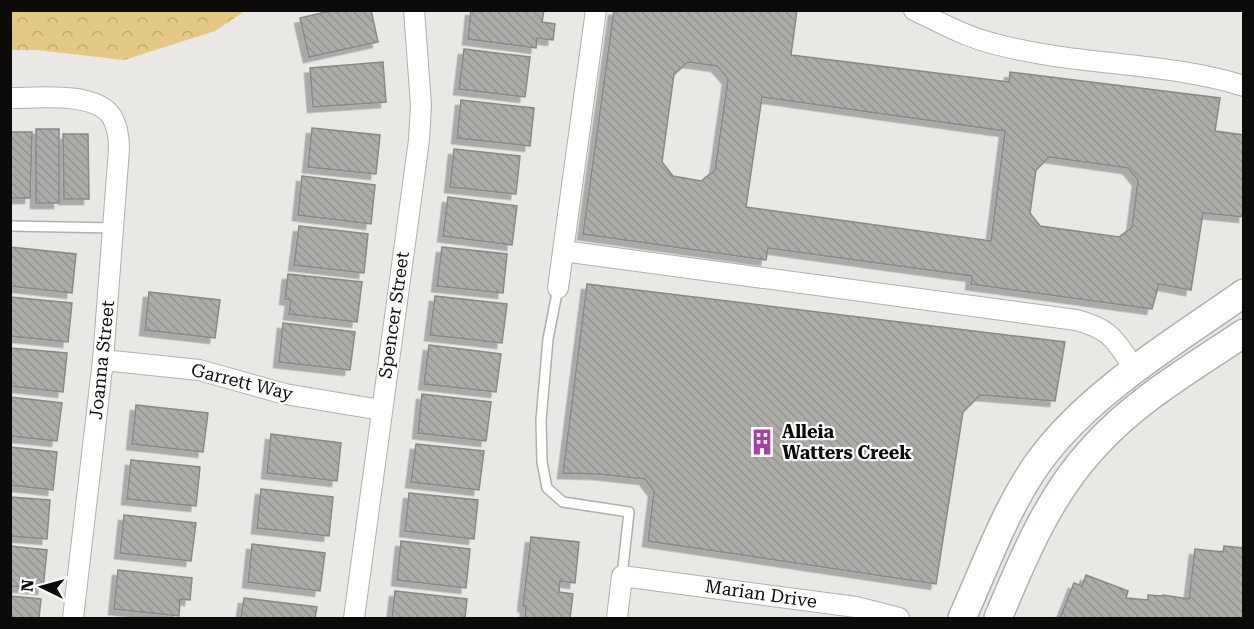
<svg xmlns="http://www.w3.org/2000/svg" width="1254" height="629" viewBox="0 0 1254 629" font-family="'Roboto Serif',serif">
	<defs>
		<pattern id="forest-crowns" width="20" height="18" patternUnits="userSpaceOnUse" patternTransform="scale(1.5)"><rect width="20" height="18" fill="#e3c983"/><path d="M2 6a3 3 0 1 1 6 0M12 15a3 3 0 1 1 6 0" fill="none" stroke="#c2ab70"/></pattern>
		<pattern id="building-back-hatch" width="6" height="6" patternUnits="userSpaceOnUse" patternTransform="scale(1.5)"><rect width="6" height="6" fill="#aeaca9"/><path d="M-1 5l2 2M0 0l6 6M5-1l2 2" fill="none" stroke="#949390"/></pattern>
		<filter id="shadow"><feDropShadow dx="-5.5" dy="5.5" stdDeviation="0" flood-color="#0004"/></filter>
	</defs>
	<rect width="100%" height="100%" fill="#eae8e5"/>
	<path fill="url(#forest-crowns)" d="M10,11L11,10L245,11L215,31L124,60L37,50H11Z"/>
	<path fill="url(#building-back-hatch)" stroke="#898885" stroke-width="1.5" fill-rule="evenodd" filter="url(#shadow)" d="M334,10H371L378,42L309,57L300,18Z
		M471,10H544L542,22L555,24L553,40L537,38L536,48L468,39Z
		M614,10H797L791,55L1009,82L1010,72L1220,98L1215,131L1244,135V217L1203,213L1191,290L1159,284L1152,309L971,284L972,276L768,248L766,260L583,234ZM688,62L717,66L728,79L715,170L701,181L673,176L662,162L674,74ZM762,97L1005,131L991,241L746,207ZM1049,157L1128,168L1138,180L1132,227L1119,237L1040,226L1030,213L1036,170Z
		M464,49L530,57L525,97L459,89Z
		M383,62L386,102L313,107L310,68Z
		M461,100L534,108L530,146L457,138Z
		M312,128L380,135L376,174L308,167Z
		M36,129H59V203H36Z
		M10,132H32L30,198H10Z
		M63,134H88L89,199H64Z
		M454,149L520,156L516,194L450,187Z
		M302,176L375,185L371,224L298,215Z
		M448,197L517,206L512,245L443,236Z
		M299,226L368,234L364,273L294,265Z
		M10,247L76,254L72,293L10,286Z
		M442,247L507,254L503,293L437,286Z
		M288,274L362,282L357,322L289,314L291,300L285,299Z
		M587,284L1065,342L1055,401L980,395L963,412L936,584L648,541L654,491L645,479L598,474L563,473Z
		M149,292L220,300L215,338L145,330Z
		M435,296L507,304L502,343L430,335Z
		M10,297L72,303L68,342L10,336Z
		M283,323L355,332L350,370L279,362Z
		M429,345L501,354L496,392L424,384Z
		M10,348L67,353L63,392L10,386Z
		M422,394L491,402L486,441L418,433Z
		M10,397L62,403L57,441L10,436Z
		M136,405L208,413L203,452L132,444Z
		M271,434L341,443L337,481L267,473Z
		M416,444L484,451L479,490L411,482Z
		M10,447L57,452L53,490L10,485Z
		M131,460L200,467L196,506L127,499Z
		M261,489L333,497L329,536L257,528Z
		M409,493L478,500L474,539L405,531Z
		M10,497L50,500L47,539L10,536Z
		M124,515L196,523L191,561L120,553Z
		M531,537L579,542L575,583L560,581L559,592L573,594L570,618H525L526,606H523Z
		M401,541L470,549L466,588L397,580Z
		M252,544L325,553L320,591L248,582Z
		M10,546L47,550L43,589L10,586Z
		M1224,546L1244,548V618H1060L1074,583L1082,586L1086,575L1128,591L1126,598L1148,600V595L1162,596L1163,595L1189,599L1195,549L1223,552Z
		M118,570L192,578L190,600L180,599L179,616L114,609Z
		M395,591L467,599L465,618H392Z
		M10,596L41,599L39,618H10Z
		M244,598L317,607L315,618H241Z"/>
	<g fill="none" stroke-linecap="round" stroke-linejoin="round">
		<g stroke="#b0afac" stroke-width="12">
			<path id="lane" d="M10,226L114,228
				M558,288L548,339L541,420L542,462L547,488L563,502L629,512L622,576"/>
		</g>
		<g stroke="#b0afac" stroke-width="22">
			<path id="street" d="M914,10C941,23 966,37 995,44C1076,66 1163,61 1244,86
				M10,98C37,98 96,91 112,117C118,127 119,137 119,149L103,360L73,618
				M563,251L1076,320C1112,329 1115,341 1135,369
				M558,288L596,10
				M103,360L199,370L285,394L381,410
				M354,618L419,140L421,105L414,10
				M617,618L622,576L856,607L899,618"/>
		</g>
		<g stroke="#b0afac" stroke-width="30">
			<path id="secondary" d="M962,618C986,565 1006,507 1040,460C1090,392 1176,341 1244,293
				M998,618C1023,558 1049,495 1094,447C1136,400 1192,368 1244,333"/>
		</g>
		<use href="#lane" stroke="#fff" stroke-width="9"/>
		<use href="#street" stroke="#fff" stroke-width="20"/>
		<use href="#secondary" stroke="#fff" stroke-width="27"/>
	</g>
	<defs>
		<g id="building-bare" transform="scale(2.07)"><path d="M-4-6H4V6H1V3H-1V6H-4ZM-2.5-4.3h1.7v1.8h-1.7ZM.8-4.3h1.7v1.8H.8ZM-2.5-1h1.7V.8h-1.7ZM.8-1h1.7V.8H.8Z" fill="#a840a3" stroke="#fff" stroke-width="2.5" paint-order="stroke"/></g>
	</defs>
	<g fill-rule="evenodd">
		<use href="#building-bare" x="762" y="442"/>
	</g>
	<g text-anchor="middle" stroke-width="4.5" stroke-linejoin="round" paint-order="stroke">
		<g font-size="18" fill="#0c0b0a" stroke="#fff">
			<text transform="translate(394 315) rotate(-82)" y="6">Spencer Street</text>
			<text transform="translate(102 360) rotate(-84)" y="6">Joanna Street</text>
			<text transform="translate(242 382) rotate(14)" y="6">Garrett Way</text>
			<text transform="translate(761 594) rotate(8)" y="6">Marian Drive</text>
		</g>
		<g font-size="18" font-weight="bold" fill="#0c0b0a" stroke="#fff" text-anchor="start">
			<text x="782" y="438">Alleia<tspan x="782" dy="21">Watters Creek</tspan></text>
		</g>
	</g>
	<rect width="1254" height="629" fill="none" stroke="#0c0b0a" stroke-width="24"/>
	<g transform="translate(42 587) rotate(275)" stroke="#ffffff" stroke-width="4.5" paint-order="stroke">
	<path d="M0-4.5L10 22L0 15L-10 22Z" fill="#0c0b0a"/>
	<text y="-9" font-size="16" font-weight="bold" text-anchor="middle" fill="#0c0b0a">N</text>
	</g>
</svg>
